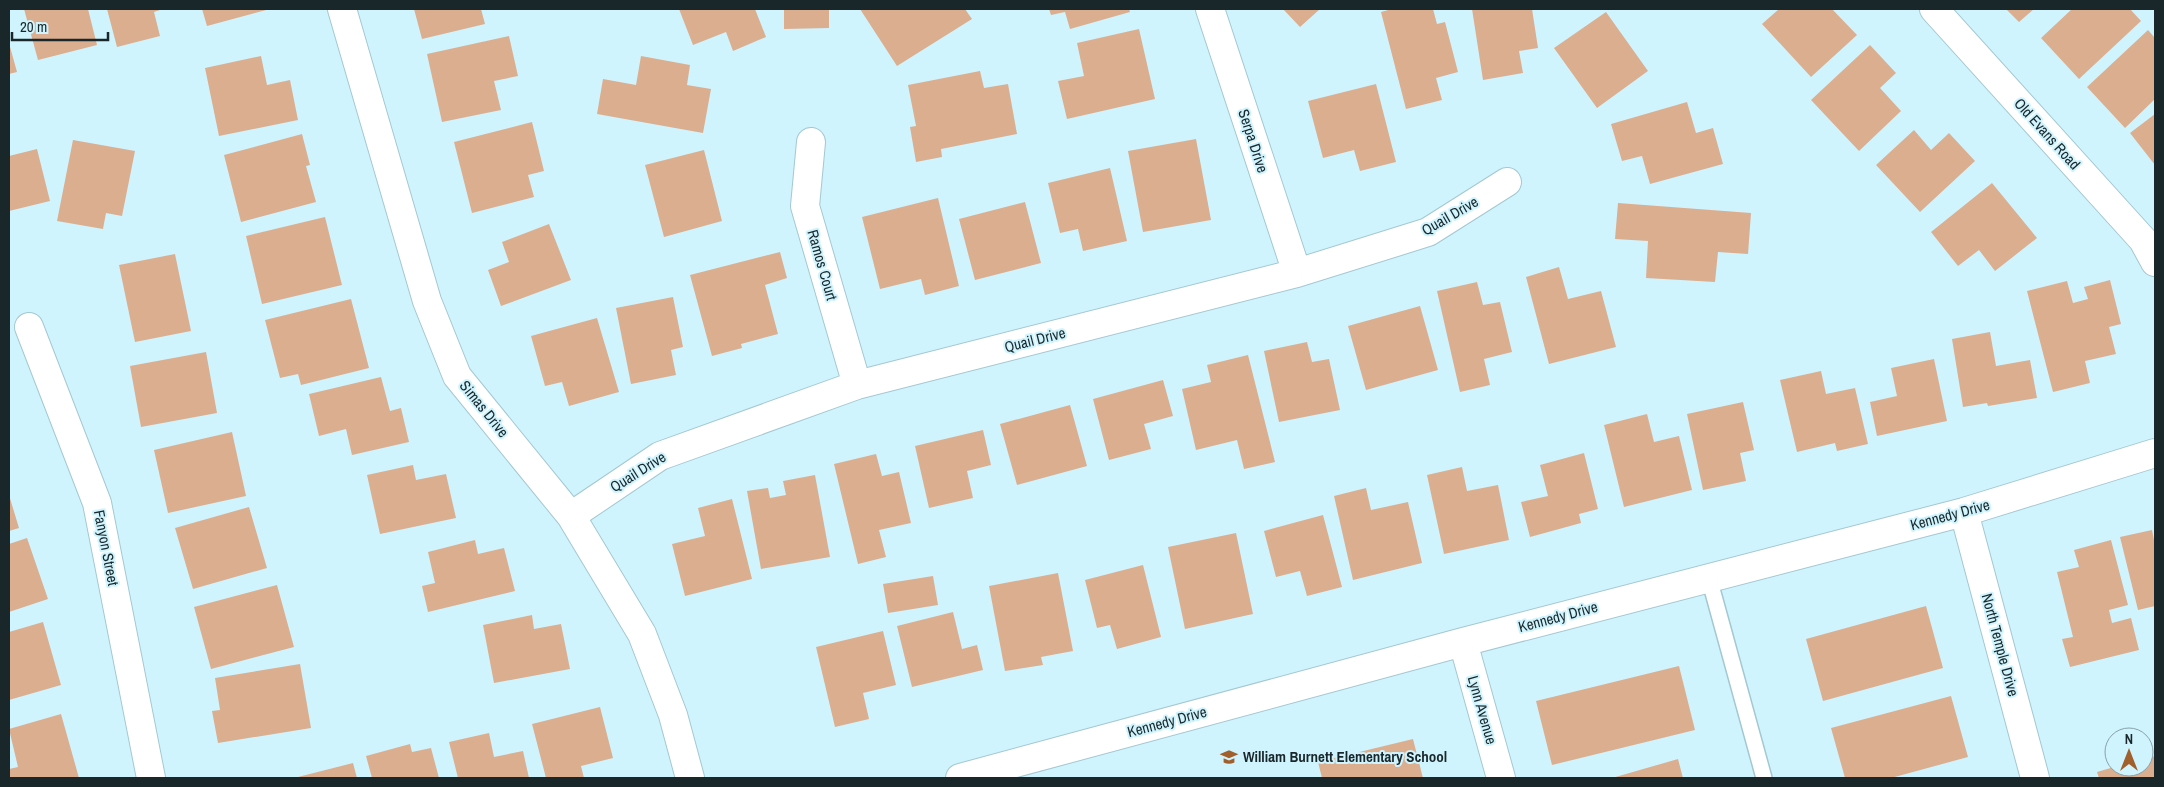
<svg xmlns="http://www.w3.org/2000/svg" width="2164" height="787" viewBox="0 0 2164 787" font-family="'Archivo Narrow',sans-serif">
	<rect width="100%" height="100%" fill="#d0f4fe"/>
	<path fill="#dbae90" d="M24,9H88L97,45L38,60Z
		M107,9H163L154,12L160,36L117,47Z
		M202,9H270L207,26Z
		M414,9H481L485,24L422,39Z
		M679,9H755L766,37L733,51L726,32L693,45Z
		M784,9H829V28L784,29Z
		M860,9H965L972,19L897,66Z
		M1049,9H1129L1130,12L1070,29L1065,12L1051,15Z
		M1283,9H1320L1300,27Z
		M1392,9H1433L1437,24L1445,22L1458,72L1436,78L1442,100L1406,109L1381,12Z
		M1472,9H1532L1538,48L1519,51L1523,73L1483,80Z
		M1779,9H1832L1857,35L1811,77L1762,24Z
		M2006,9H2034L2019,22Z
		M2072,9H2130L2141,21L2079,79L2041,38Z
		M1606,12L1648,71L1597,108L1554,48Z
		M1139,29L1155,99L1067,119L1058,81L1084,76L1077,43Z
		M2148,30L2155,38V99L2125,128L2087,87Z
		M509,36L518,76L494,81L501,110L442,122L427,54Z
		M9,43L17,72L9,74Z
		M1870,45L1896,73L1880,88L1901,111L1859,151L1811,100Z
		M261,56L267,85L290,80L298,120L219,136L205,68Z
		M641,56L690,65L687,85L711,89L703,133L597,114L603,79L636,85Z
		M980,71L984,88L1008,84L1017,134L941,149L942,157L916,162L910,127L916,126L908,85Z
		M1376,84L1396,162L1360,171L1354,150L1323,158L1308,101Z
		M1687,102L1696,133L1713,128L1723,164L1650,184L1642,156L1622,161L1611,124Z
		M2155,114V165L2130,133Z
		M532,122L544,171L528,175L534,197L472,213L454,142Z
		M1914,130L1931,150L1949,133L1975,161L1920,212L1876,165Z
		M302,134L310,165L306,166L316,202L241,222L224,155Z
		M1196,139L1211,220L1143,232L1128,151Z
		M73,140L135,151L122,216L106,213L103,229L57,221Z
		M37,149L50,201L9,211V156Z
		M704,150L722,221L664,237L645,165Z
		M1110,168L1127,241L1083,251L1078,229L1060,233L1048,183Z
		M1992,183L2037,238L1995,271L1979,250L1958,266L1931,232Z
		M938,198L959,286L925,295L921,279L880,289L862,217Z
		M1025,202L1041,263L975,280L959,219Z
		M1618,203L1751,213L1748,254L1718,252L1715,282L1646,278L1648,241L1615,239Z
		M325,217L342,285L262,304L246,236Z
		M549,224L571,280L501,306L488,270L509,262L502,242Z
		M780,252L787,278L765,285L778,334L741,344L742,348L712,356L690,275Z
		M175,254L191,331L135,342L119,265Z
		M1559,267L1568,299L1601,291L1616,347L1549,364L1526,277Z
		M2110,280L2121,324L2109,327L2116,354L2085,361L2090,383L2053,392L2027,291L2067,281L2073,303L2088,299L2084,287Z
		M1477,282L1483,305L1500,302L1512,352L1484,359L1490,385L1460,392L1437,291Z
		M673,297L683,347L671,350L676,375L631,384L616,308Z
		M351,299L369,368L301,385L298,374L280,378L265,320Z
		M1420,306L1438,370L1366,390L1348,326Z
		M597,318L619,392L569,406L562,382L545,386L531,336Z
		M1990,332L1996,366L2030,360L2037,398L1988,406L1987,403L1963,407L1952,339Z
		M1307,342L1312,362L1329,359L1340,410L1279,422L1264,351Z
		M206,352L217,413L141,427L130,366Z
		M1248,355L1275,462L1244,469L1237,440L1196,450L1182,389L1211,382L1207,365Z
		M1934,359L1947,421L1877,436L1870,402L1897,396L1891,368Z
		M1821,371L1826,394L1855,388L1868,444L1837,451L1835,443L1797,452L1780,380Z
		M381,377L390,411L401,408L409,442L352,455L346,429L319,436L309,394Z
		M1163,380L1173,416L1144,424L1151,449L1109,460L1093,399Z
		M1743,402L1754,450L1740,453L1746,481L1703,490L1687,414Z
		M1070,405L1087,466L1017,485L1000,424Z
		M1647,414L1654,442L1679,436L1692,490L1624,507L1604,425Z
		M983,430L991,465L967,471L973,498L929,508L915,446Z
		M232,432L246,496L168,513L154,450Z
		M1584,453L1598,509L1579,514L1581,523L1530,537L1521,502L1548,496L1540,465Z
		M876,454L882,476L899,472L911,523L879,530L886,557L858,564L834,464Z
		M413,465L416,480L446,474L456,518L380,534L367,475Z
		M1462,467L1467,491L1498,485L1509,540L1444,554L1427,475Z
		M815,475L830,557L761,569L747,491L768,488L770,498L786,495L783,481Z
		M1366,488L1371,510L1408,502L1422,563L1353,580L1334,496Z
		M9,495L19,528L9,531Z
		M732,499L752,579L685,596L672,544L705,536L698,508Z
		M249,507L267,568L193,589L175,528Z
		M1323,515L1342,587L1307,596L1300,571L1276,577L1264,531Z
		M2152,530L2155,545V606L2138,610L2120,537Z
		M1236,533L1253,614L1185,629L1168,547Z
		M27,538L48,599L9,612V544Z
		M475,540L478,554L504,548L515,591L428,612L422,586L435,583L428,552Z
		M2111,540L2128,605L2109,610L2112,623L2131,618L2139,650L2070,667L2062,639L2073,637L2057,572L2079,567L2074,550Z
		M1143,565L1161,637L1117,649L1110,625L1097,628L1085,580Z
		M1058,573L1073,651L1041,657L1043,665L1005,671L989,586Z
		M933,576L938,605L888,613L883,584Z
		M277,585L294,647L211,669L194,607Z
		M1926,606L1943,668L1823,701L1806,639Z
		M953,612L962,649L977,645L983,670L912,687L897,626Z
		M532,615L534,629L561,624L570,669L494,683L483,625Z
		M43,622L61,685L9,700V632Z
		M883,631L896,685L863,693L869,719L835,727L816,647Z
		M300,664L311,728L218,743L212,711L220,710L215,678Z
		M1679,666L1695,730L1552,765L1536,701Z
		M1951,696L1968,757L1891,778H1845L1831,728Z
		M600,707L613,758L581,766L584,778H546L532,724Z
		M61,714L79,778H9V769L18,767L9,729Z
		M489,733L494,757L523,751L529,778H458L449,742Z
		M1413,739L1423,778H1322L1318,762Z
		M410,744L412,752L431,748L439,778H372L366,756Z
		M2155,756V778H2099L2097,772L2114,767H2144V759Z
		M1678,759L1683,778H1612Z
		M353,763L357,778H294Z"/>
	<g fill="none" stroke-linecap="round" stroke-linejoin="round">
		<g stroke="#a4c8d1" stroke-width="18">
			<path id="service" d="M1709,578L1764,778"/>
		</g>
		<g stroke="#a4c8d1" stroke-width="30">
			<path id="minor" d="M342,9L427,301L457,376L571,516L642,634L673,715L690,778
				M1210,9L1297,273
				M1934,9L2143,240L2155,262
				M811,142L805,206L857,385
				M29,327L97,503L151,778
				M1964,512L2035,778
				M571,516L660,456L857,385L1297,273L1428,232L1507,182
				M1463,642L1501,778
				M960,778L1463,642L1964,512L2155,453"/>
		</g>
		<use href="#service" stroke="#fff" stroke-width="15"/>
		<use href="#minor" stroke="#fff" stroke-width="28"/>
	</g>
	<defs>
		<g id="school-bare" transform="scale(1.35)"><path d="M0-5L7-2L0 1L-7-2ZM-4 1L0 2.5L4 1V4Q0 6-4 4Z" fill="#a15f2c" stroke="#d0f4fe" stroke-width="2.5" paint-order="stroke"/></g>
	</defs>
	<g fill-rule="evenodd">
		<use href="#school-bare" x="1229" y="757"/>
	</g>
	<g text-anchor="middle" stroke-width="4" stroke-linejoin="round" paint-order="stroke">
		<g font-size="15" fill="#19272a" stroke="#d0f4fe">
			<text transform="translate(2047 134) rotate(48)" y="5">Old Evans Road</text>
			<text transform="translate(1253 141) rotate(72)" y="5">Serpa Drive</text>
			<text transform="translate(1450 216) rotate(-30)" y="5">Quail Drive</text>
			<text transform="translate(822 265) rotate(74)" y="5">Ramos Court</text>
			<text transform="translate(1035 340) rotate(-14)" y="5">Quail Drive</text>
			<text transform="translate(484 409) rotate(51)" y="5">Simas Drive</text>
			<text transform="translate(638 472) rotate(-32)" y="5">Quail Drive</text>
			<text transform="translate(1950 515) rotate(-15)" y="5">Kennedy Drive</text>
			<text transform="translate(106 548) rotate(79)" y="5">Fanyon Street</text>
			<text transform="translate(1558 617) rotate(-15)" y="5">Kennedy Drive</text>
			<text transform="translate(2000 645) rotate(75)" y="5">North Temple Drive</text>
			<text transform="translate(1482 710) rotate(74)" y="5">Lynn Avenue</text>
			<text transform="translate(1167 722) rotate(-15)" y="5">Kennedy Drive</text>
		</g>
		<g font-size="15" font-weight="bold" fill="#19272a" stroke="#d0f4fe" text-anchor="start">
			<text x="1243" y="762">William Burnett Elementary School</text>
		</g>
	</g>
	<rect width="2164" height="787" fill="none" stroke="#19272a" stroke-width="20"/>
	<g transform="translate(2129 752)"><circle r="24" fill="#d0f4fe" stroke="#87a2a9"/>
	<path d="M0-4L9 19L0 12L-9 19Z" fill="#a15f2c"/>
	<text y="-8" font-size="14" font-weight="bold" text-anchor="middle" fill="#19272a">N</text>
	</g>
	<path d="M12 32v8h96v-8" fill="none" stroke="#19272a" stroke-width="2.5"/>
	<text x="20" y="32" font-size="15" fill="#19272a" stroke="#d0f4fe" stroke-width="4" paint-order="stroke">20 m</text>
</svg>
